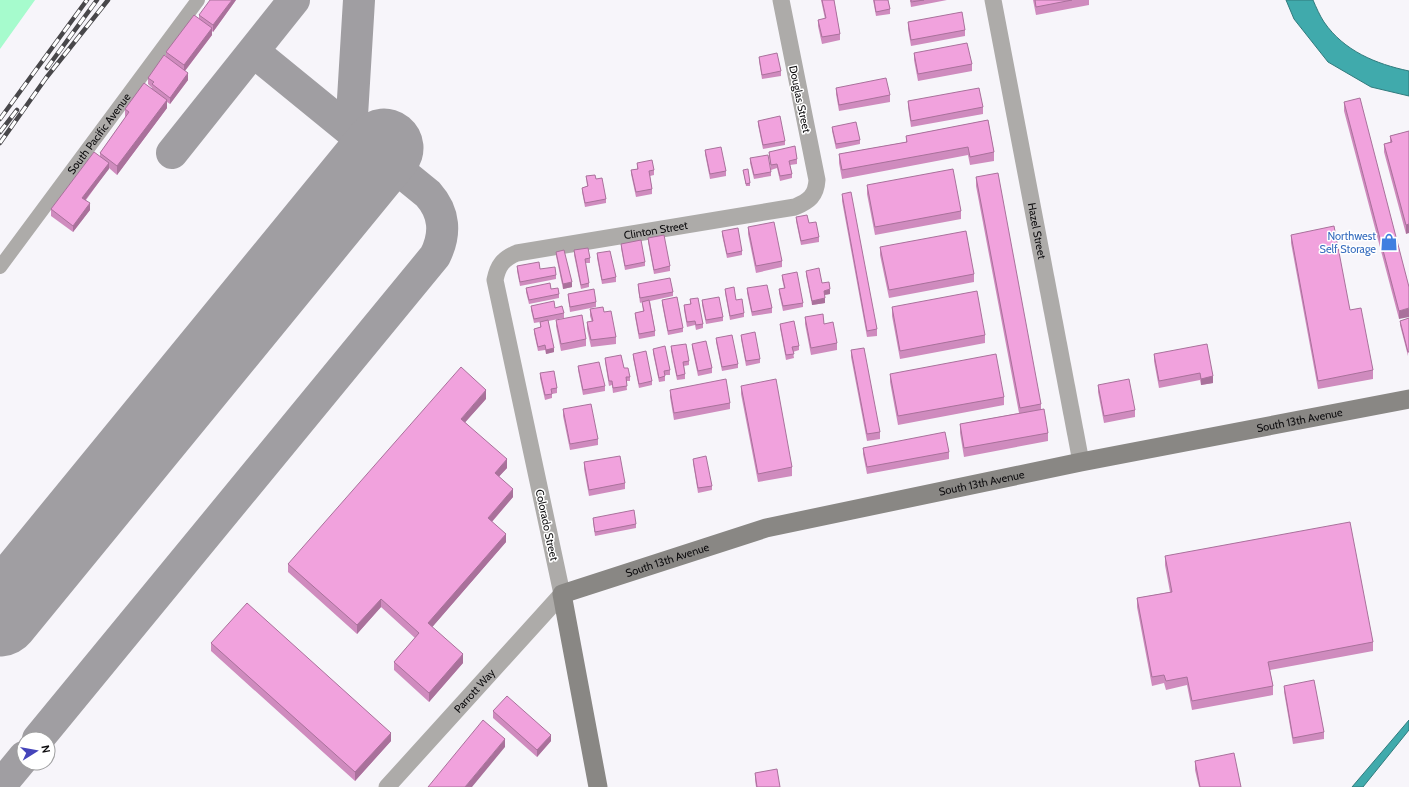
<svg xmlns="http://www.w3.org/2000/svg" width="1409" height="787" viewBox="0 0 1409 787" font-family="Cabin,sans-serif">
	<rect width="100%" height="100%" fill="#f7f5fa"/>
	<path fill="#a6fbcd" d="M0,0H35L0,49Z"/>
	<path fill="#40aaac" stroke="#317b7d" d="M1286,0H1313C1316,7 1320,16 1324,22C1344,51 1376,64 1409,71V96L1371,87L1328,62L1294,19Z
		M1409,720V730L1363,787H1352Z"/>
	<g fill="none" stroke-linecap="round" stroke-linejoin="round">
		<path stroke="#a09ea2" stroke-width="32" d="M351,132L359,0
			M172,153L294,0
			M38,739L435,256C446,234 445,213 428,194L254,52
			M0,786L24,757"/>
		<path stroke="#a09ea2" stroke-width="79" d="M0,617L384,148"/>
		<path stroke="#adaba9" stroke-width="14" id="s1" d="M0,267L198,0"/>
		<g stroke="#adaba9" stroke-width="17">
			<path id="s2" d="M993,0L1081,462"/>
			<path id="s3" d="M387,787L562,594L495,280C498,265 503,259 517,253L795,207C809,201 816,196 817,180L781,0"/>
		</g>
		<path stroke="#898784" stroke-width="19" id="s4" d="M598,787L562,594L766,528L1081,462L1409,399"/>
		<g stroke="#48474a" stroke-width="4.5">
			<path id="rail" d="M47,68L97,0
				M0,119L87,0
				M0,132L17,110
				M0,143L46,78L108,0"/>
		</g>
		<use href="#rail" stroke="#fff" stroke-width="3" stroke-dasharray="9" stroke-linecap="butt"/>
	</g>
	<path fill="#cf8bbe" d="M236,0L213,32L212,31V35L185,71L188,80L170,104L167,102V108L117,175L109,168L86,200L90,210L73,232L51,216V209L100,156V153L125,118V109L152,89V88L148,84V78L166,57V52L199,19V15Z
		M821,0H834L840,34V40L822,44L818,26V20L825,19Z
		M873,0H888L890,9V14L876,16Z
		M910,0H947L911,7Z
		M1033,0H1089V5L1036,15Z
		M908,22L965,30V36L911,46L908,29Z
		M914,53L972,64V71L918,81L914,60Z
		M759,57L781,71V76L762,79L759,61Z
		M836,88L890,95V102L839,111L836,94Z
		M908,101L983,107V114L911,127L908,107Z
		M1344,102L1409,287L1399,319L1344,111Z
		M988,120L994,152V161L970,165L968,155L842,179L839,163V154L906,142V136Z
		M758,121L785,141V145L763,149L758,125Z
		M832,127L860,140V144L836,149L832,131Z
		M1409,131L1406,234L1384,152V144L1390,142V136Z
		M705,150L726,171V176L710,179L705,154Z
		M769,152L797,159V164L790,165L792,174V178L780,181L777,168L771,170L769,156Z
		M750,158L771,172V176L754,179L750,163Z
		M637,163L654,170V175L650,176L652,189V194L636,197L631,174V170L637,169Z
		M743,170L750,183V186H746Z
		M586,176L596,179L606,199V203L585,207L582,192V188L587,186Z
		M976,177L1041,404V409L1048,433V441L964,457L960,433V424L1019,413L976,186Z
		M867,185L961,211V219L875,235L867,194Z
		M842,194L877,329V336L867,337L842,201Z
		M796,217L809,223L819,237V242L801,245L796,221Z
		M748,227L782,261V267L756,273L748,234Z
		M722,231L742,251V255L727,258L722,235Z
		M1291,235L1350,310L1373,370V379L1318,389L1291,243Z
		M648,238L670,266V271L654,274L648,242Z
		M621,244L645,262V266L625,270L621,248Z
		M880,247L974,274V282L889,298L880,255Z
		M574,250L590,258V263H585L589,283V287L581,289L574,255Z
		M556,252L572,287L563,289L556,256Z
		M597,253L616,277V282L602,284L597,258Z
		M517,266L540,269L556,275V279L520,286L517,271Z
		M806,271L822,283L830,294L824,295L825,303L812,305L806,275Z
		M782,275L803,303V307L783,311L779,293V289L784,288L782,279Z
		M638,284L673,292V296L650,301L655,331V336L639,339L635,317V313L643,311L642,302L640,303L638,288Z
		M526,288L551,289L559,294V298L529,304L526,292Z
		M747,288L772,308V313L752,316L747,293Z
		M725,289L736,300L744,313V317L730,320L725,293Z
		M568,294L596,302V307L570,312L568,298Z
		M690,299L703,324V328L696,330L695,325L687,327L684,310V305L690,304Z
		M662,300L683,328V332L668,335L662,304Z
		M702,300L723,317V321L706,324L702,305Z
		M531,306L555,308L564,313V318L548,321L554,352L546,354L545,350L538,351L534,333V329L540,327V322L534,323L531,310Z
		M892,307L985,335V343L900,359L892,316Z
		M590,309L604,312L616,337V344L591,347L587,329V322H592L590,316Z
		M805,317L824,324L837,343V350L811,355L805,324Z
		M1409,318L1408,356L1400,325V321Z
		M556,320L586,339V346L561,351L556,326Z
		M780,324L799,346V350L793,352L794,358L786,360L780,328Z
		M741,335L760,359V363L746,366L741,339Z
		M716,338L738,364V368L722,371L716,342Z
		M692,344L712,368V373L698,376L692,348Z
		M671,346L689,361V365L684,366L685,374V379L677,380L671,351Z
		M653,349L670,370V375H665V381L659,382L653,353Z
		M851,350L880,432V439L867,441L851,357Z
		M633,354L652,381V385L639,388L633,358Z
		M1154,354L1213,376V383L1201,385L1200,380L1159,388L1154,361Z
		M605,358L630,377V381H626L627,390L613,393L612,385L609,386L605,362Z
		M578,366L605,386V391L583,395L578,370Z
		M540,373L557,388V393L552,394V398L545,400L540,378Z
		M890,374L1004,397V405L898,425L890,382Z
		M1098,385L1135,410V417L1104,423L1098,392Z
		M741,386L792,467V476L758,482L741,394Z
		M670,390L730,403V409L674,420L670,397Z
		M486,399L465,422L507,468L499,476L513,497L492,522L506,542L432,627L463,663L429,702L394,670V662L415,638L381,607L357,634L288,572V564Z
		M563,409L598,439V445L570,450L563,416Z
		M863,448L949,452V459L867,474L863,454Z
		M693,459L712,486V490L698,493L693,463Z
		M584,462L625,483V489L589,496L584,469Z
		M593,518L636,524V528L595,536L593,522Z
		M1165,556L1373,642V651L1270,670L1273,686V695L1192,710L1187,685L1166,690L1164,683L1152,686L1137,607V598L1170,592L1165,565Z
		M211,643L391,741L355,781L211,651Z
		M1284,686L1324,732V739L1293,744L1284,692Z
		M493,711L551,741L537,757L493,718Z
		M1195,761L1241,787H1199L1195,770Z
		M755,773L780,787H756L755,780Z"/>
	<path fill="#a9719b" d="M232,0H236L213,32V25Z
		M212,28V35L184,72V65Z
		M188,73V80L170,104V98Z
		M167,100V108L117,175V166Z
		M109,163V169L82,204V198Z
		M90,203V210L73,232V226Z
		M1409,224V233L1406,234V225Z
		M572,282V287L563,289V284Z
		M830,289V294L824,295V291Z
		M825,298V303L812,305V301Z
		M1409,308V317L1399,319V311Z
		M554,348V352L546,354V350Z
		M1213,376V383L1201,385V379Z
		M486,390V399L461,427V419Z
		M507,459V468L495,481V473Z
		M513,489V497L488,526V518Z
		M506,534V542L428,632V623Z
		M381,599V607L357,634V625Z
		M463,654V663L429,702V693Z
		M391,733V741L355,781V772Z
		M551,735V741L537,757V750Z
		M505,739V747L472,787H465Z"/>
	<path fill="#f1a2dd" stroke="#a9719b" d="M210,0H232L213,25L199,15Z
		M822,0H834L840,34L822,37L818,20L826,18Z
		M874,0H888L890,9L876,12Z
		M911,0H924L911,2Z
		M1035,0H1072L1036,7Z
		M962,12L965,30L911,40L908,22Z
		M194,15L212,28L184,65L166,52Z
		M967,43L972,64L918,74L914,53Z
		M777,53L781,71L762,75L759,57Z
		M164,55L188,73L170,98L152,84L154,82L148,78Z
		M886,78L890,95L839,105L836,88Z
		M144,83L167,100L117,166L100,153L129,112L125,109Z
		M979,88L983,107L911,121L908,101Z
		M1360,98L1409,287V308L1399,311L1344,102Z
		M780,116L785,141L763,145L758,121Z
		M988,120L994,152L970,157L968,147L842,170L839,154L907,142L906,136Z
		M856,122L860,140L836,144L832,127Z
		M1409,131V224L1406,225L1384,144L1392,142L1390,136Z
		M795,146L797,159L789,161L792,174L780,176L777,164L771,165L769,152Z
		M721,147L726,171L710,174L705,150Z
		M94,152L109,163L82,198L90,203L73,226L51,209Z
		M768,155L771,172L754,175L750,158Z
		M652,160L654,170L649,171L652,189L636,192L631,170L638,169L637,163Z
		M748,169L750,183L746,184L743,170Z
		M953,169L961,211L875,227L867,185Z
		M998,173L1041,404L1020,408L976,177Z
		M595,175L596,179L602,178L606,199L585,203L582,188L588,186L586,176Z
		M851,192L877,329L867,331L842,194Z
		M807,215L809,223L816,222L819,237L801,241L796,217Z
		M774,222L782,261L756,266L748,227Z
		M1334,226L1350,310L1361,308L1373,370L1318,381L1291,235Z
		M738,228L742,251L727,254L722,231Z
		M966,231L974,274L889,290L880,247Z
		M664,235L670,266L654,270L648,238Z
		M641,240L645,262L625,266L621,244Z
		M588,248L590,258L585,259L589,283L581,285L574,250Z
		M564,250L572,282L563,284L556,252Z
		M610,251L616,277L602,280L597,253Z
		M539,262L540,269L555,267L556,275L520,282L517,266Z
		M819,268L822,283L829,282L830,289L824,291L825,298L812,301L806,271Z
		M797,272L803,303L783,306L779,289L785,288L782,275Z
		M670,278L673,292L640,298L638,284Z
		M550,283L551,289L558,288L559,294L529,300L526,288Z
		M767,285L772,308L752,312L747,288Z
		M734,287L736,300L742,299L744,313L730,316L725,289Z
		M594,289L596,302L570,307L568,294Z
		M977,291L985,335L900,351L892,307Z
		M677,297L683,328L668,331L662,300Z
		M719,297L723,317L706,320L702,300Z
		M698,298L703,324L696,325L695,321L687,322L684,305L691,304L690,299Z
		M649,300L655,331L639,334L635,313L644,311L642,302Z
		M554,301L555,308L562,306L564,313L534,319L531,306Z
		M603,307L604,312L611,311L616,337L591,340L587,322L593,321L590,309Z
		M823,314L824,324L833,322L837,343L811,348L805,317Z
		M582,315L586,339L561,344L556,320Z
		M1409,318V352H1408L1400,321Z
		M548,320L554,348L546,350L545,345L538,347L534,329L541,327L540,322Z
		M794,321L799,346L792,347L794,354L786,355L780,324Z
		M755,332L760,359L746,361L741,335Z
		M732,335L738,364L722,367L716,338Z
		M706,341L712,368L698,371L692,344Z
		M686,344L689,361L683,362L685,374L677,376L671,346Z
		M1207,344L1213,376L1201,379L1200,373L1159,381L1154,354Z
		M665,346L670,370L664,371L665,376L659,378L653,349Z
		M864,348L880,432L867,434L851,350Z
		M646,351L652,381L639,384L633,354Z
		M996,354L1004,397L898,416L890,374Z
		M621,355L624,368H628L630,377H626L627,386L613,388L612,381H609L605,358Z
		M599,362L605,386L583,390L578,366Z
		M461,367L486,390L461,419L507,459L495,473L513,489L488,518L506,534L428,623L463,654L429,693L394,662L419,633L381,599L357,625L288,564Z
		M554,371L557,388L551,389L552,394L545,395L540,373Z
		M726,379L730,403L674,413L670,390Z
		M776,379L792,467L758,474L741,386Z
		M1129,379L1135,410L1104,416L1098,385Z
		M591,404L598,439L570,444L563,409Z
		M1044,409L1048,433L964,448L960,424Z
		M945,432L949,452L867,467L863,448Z
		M620,456L625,483L589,490L584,462Z
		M706,456L712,486L698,488L693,459Z
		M634,510L636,524L595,532L593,518Z
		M1350,522L1373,642L1268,662L1273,686L1192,701L1187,677L1166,681L1164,675L1152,677L1137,598L1172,592L1165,556Z
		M247,603L391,733L355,772L211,643Z
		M1314,680L1324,732L1293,738L1284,686Z
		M507,696L551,735L537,750L493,711Z
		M483,720L505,739L465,787H428Z
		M1234,753L1241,787H1200L1195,761Z
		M777,769L780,787H757L755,773Z"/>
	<defs>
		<g id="shop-bare" transform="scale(1.38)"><path d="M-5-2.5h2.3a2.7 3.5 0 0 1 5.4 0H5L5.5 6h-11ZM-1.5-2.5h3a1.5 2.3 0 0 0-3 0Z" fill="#3f7fe0" stroke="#fff" stroke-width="2.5" paint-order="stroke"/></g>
	</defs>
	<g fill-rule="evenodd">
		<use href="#shop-bare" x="1389" y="242"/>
	</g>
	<g text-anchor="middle" stroke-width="3" stroke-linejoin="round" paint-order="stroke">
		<g font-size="11" fill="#0d0c0e" stroke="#fff">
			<text transform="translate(800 99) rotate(78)" y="4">Douglas Street</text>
			<text dy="4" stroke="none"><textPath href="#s1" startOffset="166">South Pacific Avenue</textPath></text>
			<text dy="4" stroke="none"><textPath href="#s3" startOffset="759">Clinton Street</textPath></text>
			<text dy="4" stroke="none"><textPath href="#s2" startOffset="235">Hazel Street</textPath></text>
			<text dy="4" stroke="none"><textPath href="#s4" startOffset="955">South 13th Avenue</textPath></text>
			<text dy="4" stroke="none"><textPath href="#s4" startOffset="631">South 13th Avenue</textPath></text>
			<text transform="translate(547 525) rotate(78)" y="4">Colorado Street</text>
			<text dy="4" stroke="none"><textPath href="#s4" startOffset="307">South 13th Avenue</textPath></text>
			<text dy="4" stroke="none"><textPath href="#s3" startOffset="130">Parrott Way</textPath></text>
		</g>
		<g font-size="11" fill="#366cbe" stroke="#fff" text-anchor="end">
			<text x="1376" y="240">Northwest<tspan x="1376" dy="13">Self Storage</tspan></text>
		</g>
	</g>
	<g transform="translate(36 751) rotate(79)"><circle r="19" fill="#ffffff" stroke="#9e9e9f"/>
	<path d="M0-3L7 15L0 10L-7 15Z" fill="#4544ba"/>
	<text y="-6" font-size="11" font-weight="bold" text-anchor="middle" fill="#0d0c0e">N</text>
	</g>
</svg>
